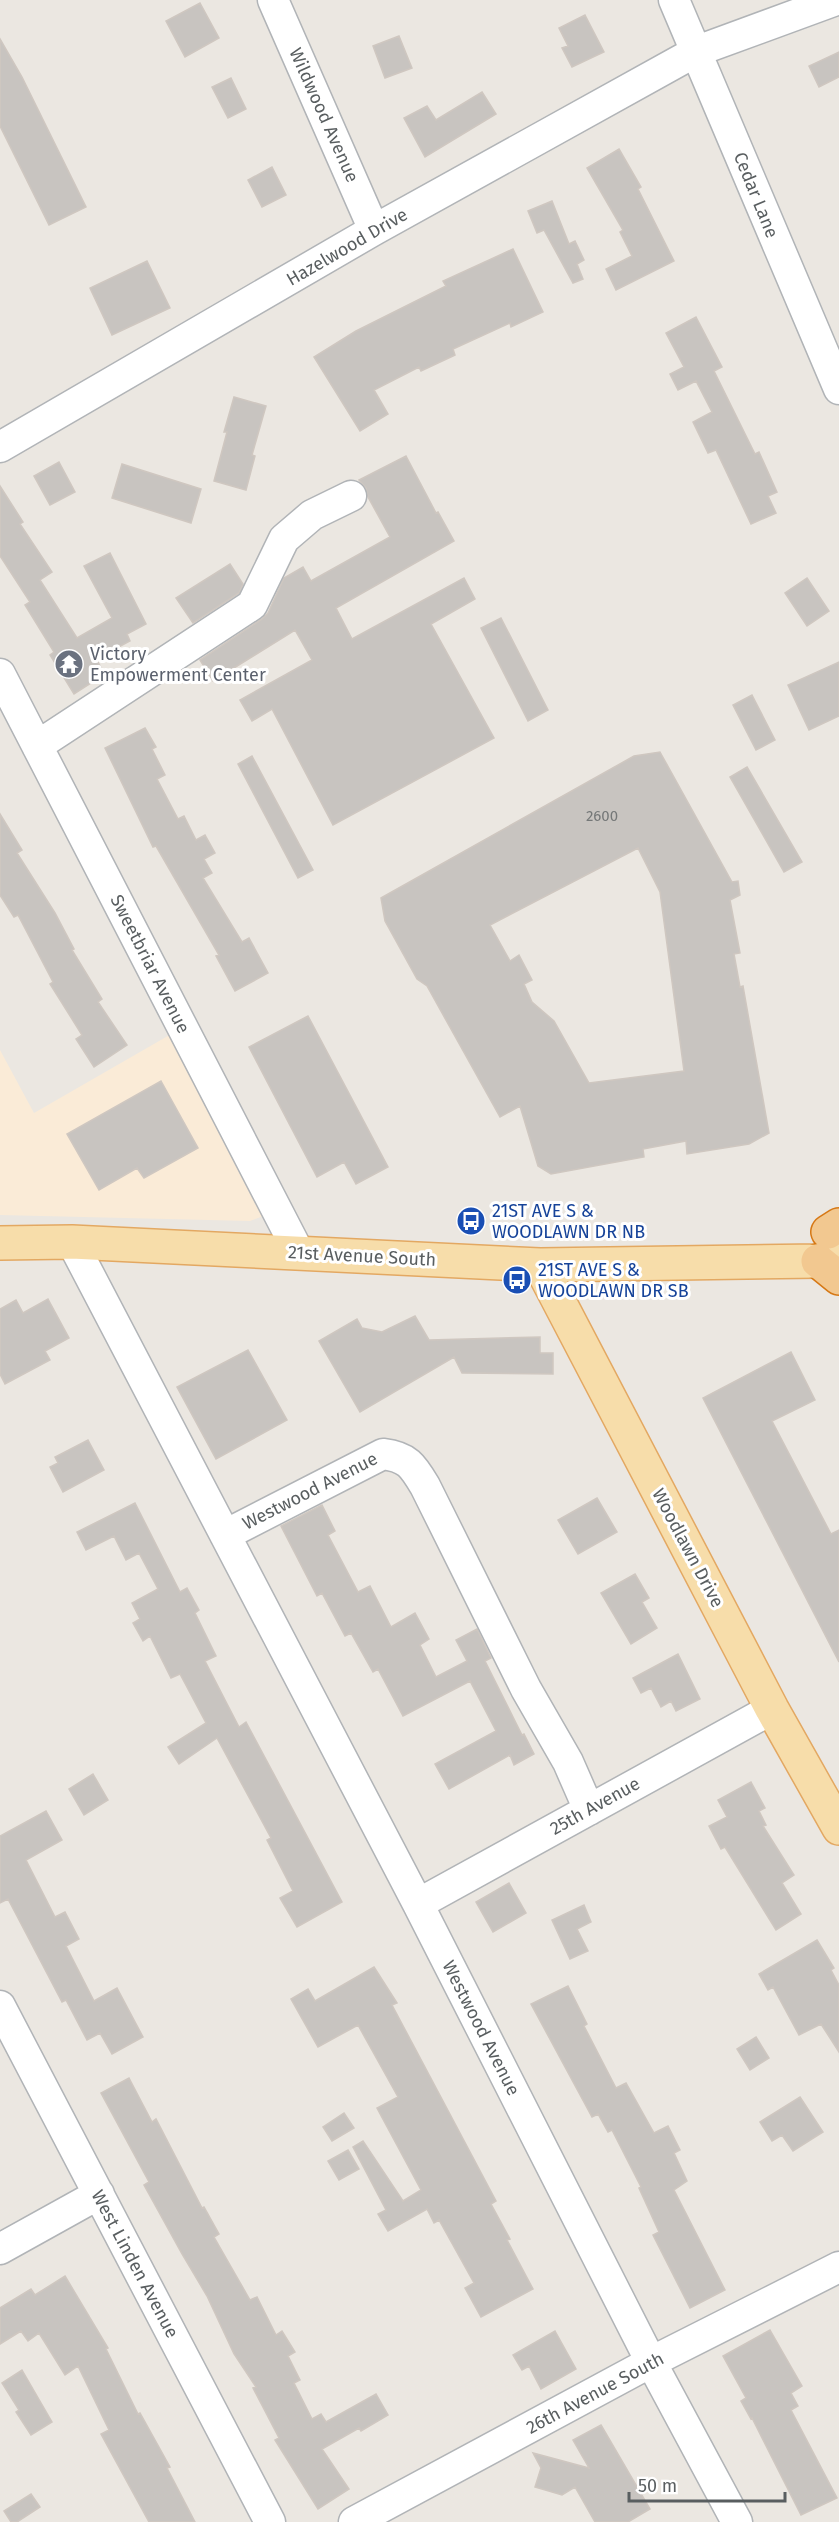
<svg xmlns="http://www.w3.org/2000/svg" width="839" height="2522" viewBox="0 0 839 2522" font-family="'Fira Sans',sans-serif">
	<rect width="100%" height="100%" fill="#ebe7e1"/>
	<path fill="#faebd7" d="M173,1033L266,1215L250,1221L0,1215V1050L34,1113Z"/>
	<path fill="#c8c4c0" stroke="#cfc7c0" stroke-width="1.5" fill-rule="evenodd" d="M200,3L219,38L185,57L166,21Z
		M585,15L604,52L572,67L562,48L568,46L559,28Z
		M399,36L412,68L385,78L373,46Z
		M0,39L22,77L86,207L49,225L0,126Z
		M839,52V77L819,87L809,66Z
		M231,78L246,109L228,118L212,87Z
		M482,92L496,114L425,157L404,118L427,106L436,120Z
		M619,149L641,187L638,189L674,261L616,290L606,269L632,256L620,232L623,230L587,168Z
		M272,167L286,195L262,207L248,180Z
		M552,201L569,244L575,241L584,260L577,264L583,279L573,283L544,230L537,233L528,211Z
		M513,249L543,312L511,327L510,323L453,349L455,355L421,371L419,367L374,390L388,414L360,431L314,357L356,331L446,286L443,281Z
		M147,261L170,308L112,335L90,288Z
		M696,317L722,367L714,371L755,454L759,452L777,492L768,496L776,513L751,524L716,450L708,453L693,422L712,412L696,381L678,390L670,374L684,367L666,333Z
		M234,397L266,406L252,455L255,456L246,490L214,481L227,432H224Z
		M406,456L436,513L438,512L454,541L336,608L352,639L464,578L475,599L431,624L494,738L333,825L272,709L252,721L240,700L312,660L295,630L213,681L200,660L262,619L268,613L284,578L303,567L311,581L390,537L368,497L366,488L359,480Z
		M59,462L75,492L50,505L34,476Z
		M122,464L201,489L191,523L112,498Z
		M0,486L23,522L20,524L52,572L40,580L77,638L112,618L84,566L110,553L146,624L127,634L130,641L96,659L105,674L74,694L50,655L54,652L25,605L30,602L0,556Z
		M230,564L243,584L239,593L193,623L176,598Z
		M807,578L829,611L807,626L785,593Z
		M501,618L548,710L528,721L481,628Z
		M839,662V716L809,730L788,685Z
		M752,695L775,740L756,750L733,705Z
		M145,728L156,747L152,749L165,775L157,779L178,819L184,816L196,840L205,835L215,853L204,859L212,873L203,878L242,942L249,938L268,973L235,991L216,956L219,955L156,846L153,847L105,748Z
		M660,752L732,882L738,881L740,895L730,900L740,953L734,954L740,987L743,986L769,1133L749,1144L687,1154L686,1141L643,1149L644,1157L551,1174L538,1166L520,1106L500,1117L427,986L417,979L385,921L381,898L634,756ZM638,848L660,892L684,1071L589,1083L554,1021L532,1002L524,984L532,980L519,955L510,961L490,925Z
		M252,756L313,870L298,878L238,764Z
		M747,767L802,862L784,872L730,777Z
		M0,814L22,850L17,853L55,913L74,949L72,950L102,999L98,1002L127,1045L94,1067L76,1039L82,1035L50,984L53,982L18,915L14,917L0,895Z
		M308,1016L388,1167L356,1184L344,1162L317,1177L249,1047Z
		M161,1081L198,1148L144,1178L137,1168L99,1190L67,1134Z
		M48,1299L69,1338L45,1351L50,1360L5,1384L0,1374V1309L16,1300L23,1313Z
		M415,1316L429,1340L540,1337V1353H553V1374L462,1373L454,1357L360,1412L319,1341L357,1319L362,1328L382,1332Z
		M248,1350L287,1420L216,1459L177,1387Z
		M791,1352L815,1400L772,1421L831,1534L839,1530V1662L703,1398Z
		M88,1440L104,1470L63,1492L50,1467L58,1463L55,1457Z
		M597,1498L617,1532L578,1554L558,1520Z
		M135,1503L180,1592L187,1588L199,1610L195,1613L216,1656L205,1661L239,1727L246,1722L342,1902L297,1927L280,1898L293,1891L267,1840L271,1838L217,1738L179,1764L168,1747L206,1723L180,1674L171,1678L150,1636L143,1641L133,1623L140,1619L132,1603L158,1589L139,1553L126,1560L114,1536L86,1550L77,1532Z
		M322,1505L335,1531L328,1535L358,1592L370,1586L391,1627L415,1613L429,1639L420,1645L436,1677L467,1661L456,1640L477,1629L491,1658L485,1661L522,1735L524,1734L534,1754L514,1765L510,1755L449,1789L435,1764L496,1731L470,1681L403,1716L378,1669L373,1672L351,1633L345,1636L322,1593L317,1596L281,1526Z
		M635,1574L649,1598L642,1602L657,1628L631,1644L601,1593Z
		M678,1654L700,1699L676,1711L671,1701L661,1707L651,1688L641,1693L633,1678Z
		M93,1774L108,1800L84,1815L69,1789Z
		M751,1782L765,1808L759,1811L766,1825L763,1826L794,1875L782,1883L801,1914L776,1930L725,1847L721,1849L709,1826L727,1817L718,1800Z
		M46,1811L62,1840L26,1860L55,1917L65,1912L79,1939L66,1946L94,2001L117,1988L143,2037L112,2054L100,2033L87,2040L66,2000L62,2002L8,1899L0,1903V1836Z
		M509,1883L526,1913L493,1932L476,1902Z
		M584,1905L591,1922L577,1929L588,1951L570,1959L552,1920Z
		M817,1940L834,1968L831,1970L839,1985V2052L821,2024L799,2035L773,1987L768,1990L759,1974Z
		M374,1967L397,2003L392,2005L496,2201L491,2204L510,2239L507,2240L533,2289L481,2317L465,2288L474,2283L439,2220L434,2223L427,2209L388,2231L378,2214L386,2210L353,2147L363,2141L403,2201L421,2190L377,2108L398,2097L358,2025L318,2047L291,1999L308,1989L315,2001Z
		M568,1986L587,2024L584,2026L616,2088L626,2083L654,2133L668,2126L680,2150L674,2153L687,2181L674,2190L725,2290L690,2308L653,2235L659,2232L639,2188L641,2187L612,2130L608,2132L598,2114L592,2117L531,2004Z
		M756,2037L769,2058L750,2070L737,2049Z
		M129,2078L152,2122L156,2119L202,2208L204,2207L219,2234L214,2237L250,2300L257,2297L276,2335L282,2331L295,2352L288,2356L300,2380L294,2383L312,2419L321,2414L326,2422L376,2394L388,2415L361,2431L359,2428L322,2449L349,2489L318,2509L275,2440L279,2438L253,2388L256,2387L234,2354L207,2296L182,2254L144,2185L149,2182L101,2093Z
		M800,2097L823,2132L793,2151L782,2135L772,2141L760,2122Z
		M344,2113L354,2128L332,2141L323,2127Z
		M348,2150L359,2169L339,2180L328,2161Z
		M65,2276L108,2348L106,2349L138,2414L140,2413L170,2467L167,2468L195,2522H149L101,2434L109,2430L78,2366L65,2375L39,2333L28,2341L21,2331L0,2344V2308L31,2289L35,2295Z
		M770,2330L802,2386L791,2393L798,2406L791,2410L837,2498L801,2515L752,2418L751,2419L741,2401L746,2398L723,2356Z
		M555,2331L576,2369L541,2389L529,2366L522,2370L513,2355Z
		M22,2370L52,2422L31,2435L16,2412L19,2410L2,2383Z
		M601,2425L650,2509L628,2522H595L575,2487L562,2495L535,2487L541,2468L533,2453L589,2468L573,2440Z
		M31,2494L40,2507L17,2522H11L4,2511Z"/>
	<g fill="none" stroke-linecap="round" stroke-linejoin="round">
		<g stroke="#b1b4b7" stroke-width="33">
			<path id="minor" d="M273,0L374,230
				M674,0L839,389
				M0,447L374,230L697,51L836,0
				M0,674L299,1253
				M37,746L252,605L284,539L312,515L351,496
				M72,1242L418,1904L651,2362L737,2522
				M225,1535L383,1454C408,1457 413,1466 425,1486L526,1689L568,1762L589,1810
				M418,1904L772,1709
				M0,2006L270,2522
				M0,2249L99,2194
				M354,2522L651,2362L839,2267"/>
		</g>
		<g stroke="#e3a862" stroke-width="36">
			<path id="major" d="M0,1243L72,1242L540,1265L818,1261L839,1258
				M540,1265L772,1709L839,1828"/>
		</g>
		<g stroke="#d67815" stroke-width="36">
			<path id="highway" d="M828,1232L839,1225
				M818,1261L839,1278"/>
		</g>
		<use href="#minor" stroke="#fff" stroke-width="30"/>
		<use href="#major" stroke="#f7ddaa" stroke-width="33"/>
		<use href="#highway" stroke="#f2c890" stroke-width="33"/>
	</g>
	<defs>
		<g id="temple-disc" transform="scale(1.5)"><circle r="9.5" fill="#6b7280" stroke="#fff"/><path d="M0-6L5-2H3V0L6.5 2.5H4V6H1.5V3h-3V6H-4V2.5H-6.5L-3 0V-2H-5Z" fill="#fff"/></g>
		<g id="bus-disc" transform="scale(1.5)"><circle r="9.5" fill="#1a4fb4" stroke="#fff"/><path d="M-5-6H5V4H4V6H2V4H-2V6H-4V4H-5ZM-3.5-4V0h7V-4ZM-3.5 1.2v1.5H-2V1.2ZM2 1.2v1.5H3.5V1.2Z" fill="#fff"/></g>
	</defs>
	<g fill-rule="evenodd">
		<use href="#temple-disc" x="69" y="664"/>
		<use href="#bus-disc" x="471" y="1221"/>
		<use href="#bus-disc" x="517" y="1280"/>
	</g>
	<g text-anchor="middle" stroke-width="6" stroke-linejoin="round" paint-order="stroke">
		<g font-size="15" fill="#757878">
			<text x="602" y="821">2600</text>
		</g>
		<g font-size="18" fill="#595e60" stroke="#fff">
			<text transform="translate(324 115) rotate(66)" y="6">Wildwood Avenue</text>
			<text transform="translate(756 195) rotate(68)" y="6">Cedar Lane</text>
			<text transform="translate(347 247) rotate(-30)" y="6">Hazelwood Drive</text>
			<text transform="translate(150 964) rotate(63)" y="6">Sweetbriar Avenue</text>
			<text transform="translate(362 1256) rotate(3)" y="6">21st Avenue South</text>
			<text transform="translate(310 1491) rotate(-27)" y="6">Westwood Avenue</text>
			<text transform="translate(688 1548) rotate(62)" y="6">Woodlawn Drive</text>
			<text transform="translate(595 1806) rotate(-29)" y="6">25th Avenue</text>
			<text transform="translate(481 2028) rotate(63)" y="6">Westwood Avenue</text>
			<text transform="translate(135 2264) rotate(62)" y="6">West Linden Avenue</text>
			<text transform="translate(595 2393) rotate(-28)" y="6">26th Avenue South</text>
		</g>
		<g font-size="18" fill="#5b616d" stroke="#fff" text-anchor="start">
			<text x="90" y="660">Victory<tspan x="90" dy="21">Empowerment Center</tspan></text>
		</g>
		<g font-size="18" fill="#164399" stroke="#fff" text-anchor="start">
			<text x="492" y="1217">21ST AVE S &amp;<tspan x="492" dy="21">WOODLAWN DR NB</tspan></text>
			<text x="538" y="1276">21ST AVE S &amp;<tspan x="538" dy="21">WOODLAWN DR SB</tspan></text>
		</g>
	</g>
	<path d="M629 2492v9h156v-9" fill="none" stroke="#595e60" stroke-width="3"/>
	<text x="638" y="2492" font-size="18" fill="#595e60" stroke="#ffffff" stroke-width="4.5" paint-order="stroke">50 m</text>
</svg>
